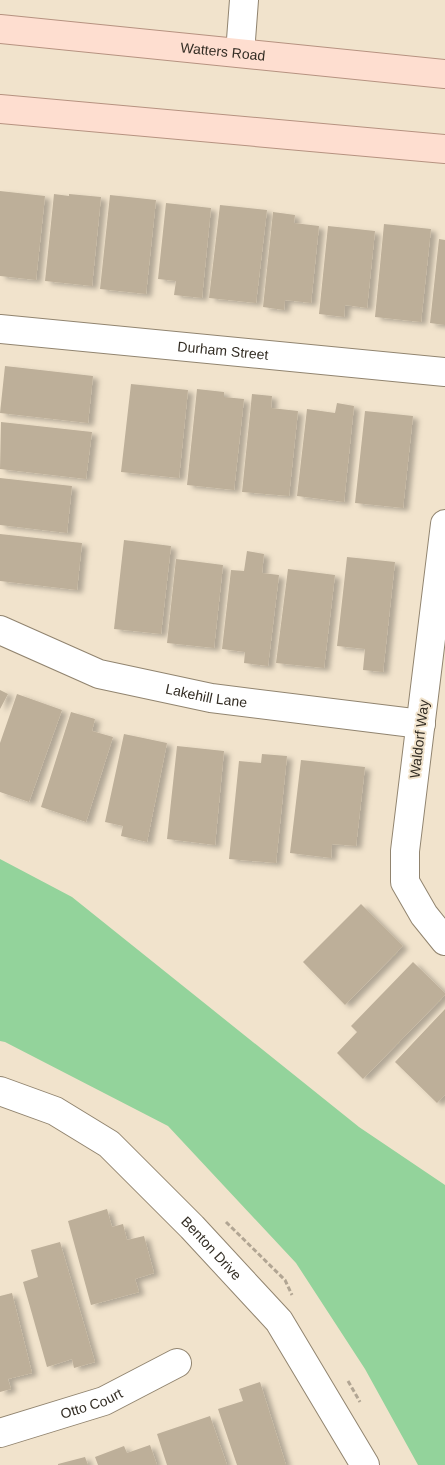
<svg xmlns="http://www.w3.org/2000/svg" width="445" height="1465" viewBox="0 0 445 1465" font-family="Arial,sans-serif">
	<defs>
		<filter id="shadow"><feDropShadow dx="5.5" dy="3" stdDeviation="2.5" flood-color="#0004"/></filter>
	</defs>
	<rect width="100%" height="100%" fill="#f1e3cc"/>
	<path fill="#93d39b" d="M0,859L72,897L359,1127L445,1185V1465H418L365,1369L296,1263L168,1126L5,1042L0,1041Z"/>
	<path fill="#bdaf99" filter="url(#shadow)" d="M0,191L45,196L36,280L0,276Z
		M54,194L69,196V194L101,197L92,286L45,281Z
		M110,195L156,200L146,294L100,289Z
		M166,203L211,208L202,298L174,295L176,281L158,279Z
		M220,205L267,210L256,303L209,298Z
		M273,212L295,215L294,223L319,226L311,303L285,300L284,310L263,307Z
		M384,224L431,229L421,322L375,317Z
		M328,226L375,231L367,308L345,305L344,317L319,314Z
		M439,239L445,240V325L430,323Z
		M5,366L93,376L88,423L0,413Z
		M131,384L188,390L179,478L121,472Z
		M197,389L224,392V397L244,399L234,490L187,485Z
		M252,394L272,396L271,408L298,411L289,496L242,492Z
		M337,403L354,406L344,502L297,496L307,409L335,413Z
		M365,411L413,416L403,508L355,503Z
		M1,422L92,432L86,479L0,469Z
		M0,478L72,486L67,533L0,525Z
		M0,534L82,543L77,590L0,581Z
		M124,540L171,546L161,634L114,629Z
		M247,551L264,554L262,573L279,575L268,666L244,663L245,652L222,649L231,570L244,571Z
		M347,557L395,562L383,672L363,670L365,649L337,646Z
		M176,559L223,565L214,648L167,643Z
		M288,569L335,575L324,668L276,663Z
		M0,690L8,694L0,709Z
		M17,694L62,710L29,802L0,792V743Z
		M71,712L95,719L92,731L113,737L86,822L41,807Z
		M124,734L167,743L147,842L121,836L123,826L105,822Z
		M177,746L224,751L215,845L167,839Z
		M262,754L287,756L276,863L229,859L239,761L261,763Z
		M301,760L365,767L356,846L332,844L331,858L290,853Z
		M361,904L403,946L345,1005L303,962Z
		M413,962L445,993V995L363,1079L337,1053L357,1032L351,1026Z
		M445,1009V1095L437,1103L395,1062Z
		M107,1209L112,1227L123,1224L127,1240L144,1236L154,1273L135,1279L139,1292L91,1305L68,1221Z
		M60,1242L95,1362L74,1368L72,1359L47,1367L23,1282L38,1277L31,1250Z
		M12,1293L32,1373L8,1379L11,1389L0,1392V1296Z
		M260,1382L286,1465H237L218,1409L243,1401L239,1389Z
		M210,1416L227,1465H167L157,1434Z
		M150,1445L157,1465H98L95,1457L124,1446L127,1453Z
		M85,1457L88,1465H58V1464Z"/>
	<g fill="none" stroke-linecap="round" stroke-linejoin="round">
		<g stroke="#91846f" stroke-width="30">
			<g id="minor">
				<path d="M240,53L244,0"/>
				<path id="s1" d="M0,329L445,372"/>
				<path d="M445,524L405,851V882L424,915L445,941"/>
				<path id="s2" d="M0,630L99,674L211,698L421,724"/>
				<path id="s3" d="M0,1091L55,1111L109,1144L192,1227L279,1321L365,1465"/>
				<path id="s4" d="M0,1433L104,1401L177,1363"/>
			</g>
		</g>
		<g stroke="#b69280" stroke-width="30">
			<g id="major">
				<path id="s5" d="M0,29L445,74"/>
				<path d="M0,109L445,149"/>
			</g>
		</g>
		<path stroke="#b1a593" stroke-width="3" stroke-dasharray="5 2.5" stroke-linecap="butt" d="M226,1222L285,1280L292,1295
			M348,1381L360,1402"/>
		<use href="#minor" stroke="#fff" stroke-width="28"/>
		<use href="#major" stroke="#feded0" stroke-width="28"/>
	</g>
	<g text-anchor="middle" stroke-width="4" stroke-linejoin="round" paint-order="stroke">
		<g font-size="14" fill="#332d24" stroke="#f1e3cc">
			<text dy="5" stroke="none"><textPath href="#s5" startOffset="224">Watters Road</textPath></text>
			<text dy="5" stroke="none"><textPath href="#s1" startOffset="224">Durham Street</textPath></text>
			<text dy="5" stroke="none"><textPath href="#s2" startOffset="218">Lakehill Lane</textPath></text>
			<text transform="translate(419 739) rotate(-83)" y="5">Waldorf Way</text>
			<text dy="5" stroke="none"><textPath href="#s3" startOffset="268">Benton Drive</textPath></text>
			<text dy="5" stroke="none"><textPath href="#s4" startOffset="96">Otto Court</textPath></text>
		</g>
	</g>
</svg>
